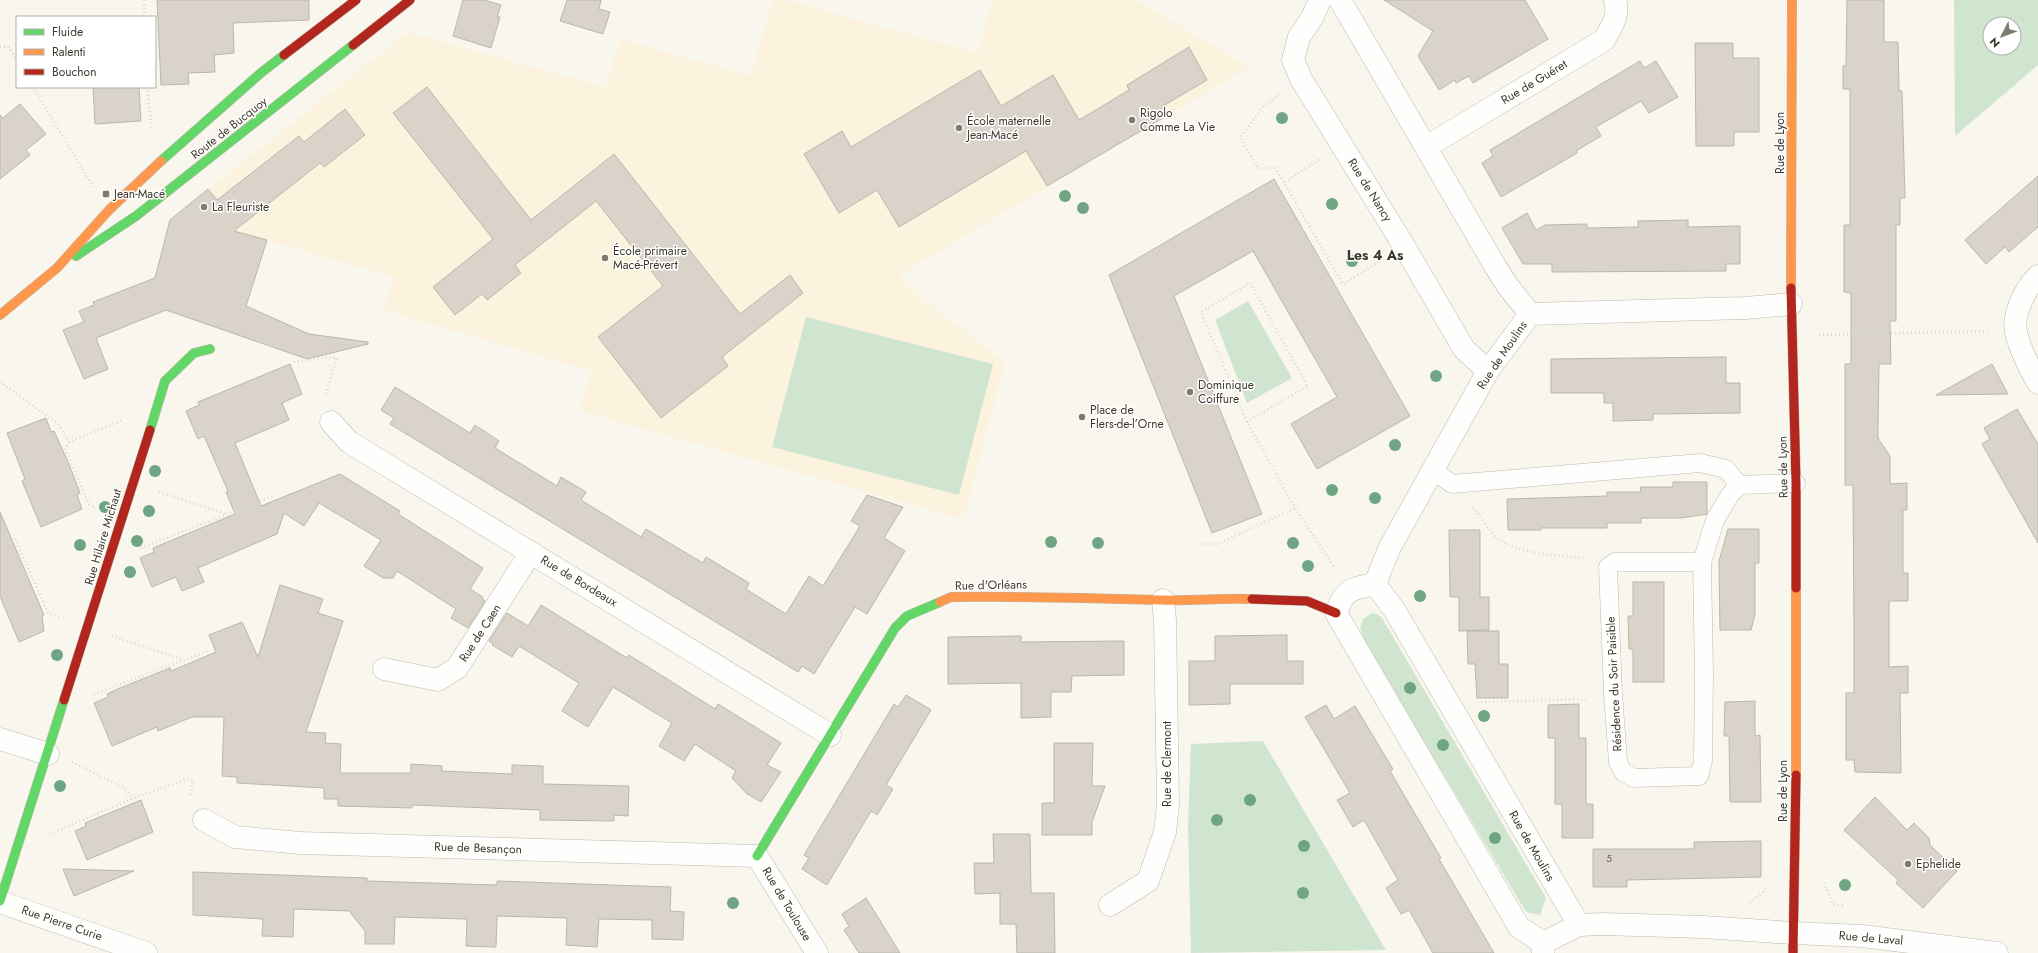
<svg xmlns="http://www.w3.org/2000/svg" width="2038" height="953" viewBox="0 0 2038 953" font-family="Jost,sans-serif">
	<rect width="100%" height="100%" fill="#f9f6ee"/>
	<path fill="#fcf3de" d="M773,0H786L977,53L993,0H1136L1249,67L899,275L925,301L1005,362L964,517L959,518L580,411L591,371L384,310L393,277L177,214L408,32L605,87L621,39L751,76Z"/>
	<path fill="#d0e5d0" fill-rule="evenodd" d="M1954,0H2038V65L1955,136ZM1990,24H2014V48H1990Z
		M1248,301L1292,378L1247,403L1215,320Z
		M806,317L993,364L959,495L772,447Z
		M1372,613L1377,614L1382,618L1546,898L1540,915L1526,912L1366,645L1360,627L1363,619Z
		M1263,741L1386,950L1191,953L1188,827L1191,744Z"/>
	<path fill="#d9d3ca" stroke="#bbb6ad" d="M157,0H309V20L233,23L234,53L214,55L215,72L188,73L189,84L161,85Z
		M463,0H484L501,5L497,17H500L491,48L453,36Z
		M567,0H601L599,9L610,12L603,34L560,21Z
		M1384,0H1525L1548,39L1473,83L1469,76L1456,83L1455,80L1439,90L1418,56L1433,31Z
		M1847,0H1884V42H1898L1899,91H1902L1905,198H1900V225H1896V321H1890L1891,364H1879L1878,425V438L1890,456V484L1907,483V510H1903V573H1908V601H1889V667L1908,666V693H1900L1901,773L1855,772L1854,760H1846V693H1854V634L1853,485H1845V364H1851V293L1844,292V225H1850V89H1843V66H1846Z
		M1695,43H1733V58H1759V132H1734V146H1696Z
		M1189,47L1207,80L1163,106L1168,115L1047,186L1026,151L899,227L877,190L839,213L804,154L842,131L851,147L980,70L1001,106L1053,75L1079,120L1129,90L1127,85Z
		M1640,61L1644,68L1656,61L1678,97L1649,113L1641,101L1596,127L1601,136L1576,151L1577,153L1501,197L1482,163L1493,156L1490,150Z
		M93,87H139L141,121L95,124Z
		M427,87L531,220L614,154L740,314L790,275L803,293L722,357L728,366L661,418L598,337L663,286L596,201L515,265L521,273L487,300L482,294L455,315L433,287L493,239L393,113Z
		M20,104L46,134L26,150L30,155L0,179V115L3,118Z
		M345,109L365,135L324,167L320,163L234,231L267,240L246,306L309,334L368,342V344L307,359L166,310L96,338L108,369L84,379L63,330L84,322L79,311L94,305L93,302L155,278L170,220L208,189L217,200L299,136L304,142Z
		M2038,176V227L2009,252L2005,247L1986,264L1965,240Z
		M1274,179L1410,416L1317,469L1291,424L1337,397L1253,251L1174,296L1262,514L1212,533L1109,275Z
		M1527,213L1536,230L1545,225L1587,224V228L1638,227V221L1688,220V227L1740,226V264H1726V271L1552,272V264H1523L1502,228Z
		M1726,357V383H1740V413L1653,414V420L1613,421V403H1604V393H1551V359Z
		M290,364L302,394L282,403L289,420L235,443L261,506L340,474L400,511L398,514L483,568L470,589L483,597L482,599L485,601L468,628L451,618L456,609L397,571L393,578H383L364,566L381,540L319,503L304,526L284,513L277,534L198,568L204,582L182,591L176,577L152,587L140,558L154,552L153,548L235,514L226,492L228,491L204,436L198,439L186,411L199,405L198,402Z
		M1992,364L2008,394L1936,395Z
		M395,387L470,433L475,425L499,441L495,448L557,486L561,477L586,492L581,500L641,537L646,529L703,563L706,557L749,583L746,589L786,614L809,576L823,586L860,526L851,521L867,495L903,507L884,538L905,551L867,614L855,607L814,674L802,666L798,672L390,424L394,418L381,410Z
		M2017,409L2038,444V543L1982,444L1990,439L1984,428Z
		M46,418L51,432L54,431L68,462L80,493L77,495L82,509L41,527L22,481L25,479L7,433Z
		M1673,482H1707V514L1681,518H1641V523H1607V528H1541V530H1508L1507,499L1607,496V492H1641L1640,487H1673Z
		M0,512L44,615L42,616L44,631L19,642L0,596Z
		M1728,529H1759V563H1755V614L1751,630H1720L1719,561Z
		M1449,530H1480V597H1489V630L1459,631V597H1450Z
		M1633,582H1664V682H1633V649H1629L1628,616H1633Z
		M280,585L323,599L318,613L343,621L306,732L326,733L325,743L341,744L340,773H411V764L442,766V771L512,774V765L543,766V784L629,786L628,816L614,815V821L540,820V810L412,805V808L338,806V799H324V788L237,783V777L222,776L224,717H192L158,731L157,727L112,746L94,703L108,697L107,694L120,688L170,668L171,671L216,652L209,635L242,622L258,657Z
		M541,605L627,658L629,655L715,709L718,704L781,743L767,765L781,772L761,802L746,793L732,778L736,771L695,744L684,761L659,746L672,723L613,687L588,727L562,711L579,683L519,646L512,657L492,645L493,643L489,641L507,613L528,626Z
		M1467,631H1499V664H1508V698H1477L1475,664H1468Z
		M1287,635V661H1303V684H1230V704L1189,705V661H1215V636Z
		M1021,636V642L1124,641V675L1072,676L1071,692H1051V717L1021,718V683L948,684V637Z
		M906,695L931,710L886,785L893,789L877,815L871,811L827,885L802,869L809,858L804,855L894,704L898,707Z
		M1755,701V736L1760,735L1761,802H1730L1729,736H1724L1725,702Z
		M1579,704V738H1586V804H1593V838H1562V804H1555V738H1548V705Z
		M1326,705L1334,719L1355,706L1393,769L1390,771L1441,858L1439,859L1494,953H1433L1409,910L1401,914L1386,888L1398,880L1364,820L1353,827L1337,800L1350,793L1305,717Z
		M1054,743H1093L1092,786H1105L1092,822V835H1042V803H1054Z
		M1875,797L1907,830L1914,823L1929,838L1930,845L1957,871L1923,908L1896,883L1898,880L1844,830Z
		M141,800L153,832L87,860L75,831L86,826L85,823Z
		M993,834H1030L1031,893H1054L1055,953H1017L1016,924H1000V893L975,894L974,863H994Z
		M1761,841V877L1627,880V887H1593V849H1694V842Z
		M63,869L134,871L74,896Z
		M193,872L367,878V881L431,883L497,885V881L671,887L670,911L684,912L683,940L652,939V920L599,919L597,947L566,945L567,918L497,916L496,947L466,946L467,919L395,917L394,944H365V931L349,911L294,909L293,937L262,936L263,919L193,915Z
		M866,898L900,953H859L844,930L849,926L842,914Z"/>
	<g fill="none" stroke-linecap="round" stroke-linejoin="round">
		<g stroke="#bdb9af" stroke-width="19">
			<path id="lane" d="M1434,471L1452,484L1700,463L1726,469L1739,485
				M1702,562H1615L1608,567L1613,693L1618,762L1623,772L1634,778L1699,776L1703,761L1704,675L1702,562L1715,520L1730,495L1739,485L1796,483"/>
		</g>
		<g stroke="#bdb9af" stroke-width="23">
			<path id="street" d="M1320,0L1312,18L1299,37L1293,60L1301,79L1404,246L1464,349L1488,371
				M1340,0L1495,266L1507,285L1530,314
				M1426,147L1604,40C1611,27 1620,16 1615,0
				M2038,276C2026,287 2012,315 2016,332C2020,350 2029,367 2038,383
				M1530,314L1745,308L1791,304
				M331,422L349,442L830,735
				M1375,584C1353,588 1344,589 1336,613L1519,927L1543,943
				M1375,584L1395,611L1579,925
				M1375,584L1389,549L1488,371L1530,314
				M384,669L438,680L457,668L531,552
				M0,739L48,754
				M204,820L235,837L301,843L757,856L817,953
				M0,902L146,953
				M1110,905L1148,881L1165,832L1168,804L1165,620L1163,600
				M1543,953V943L1579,925L1602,924L1703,927L1793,933L1862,936L1997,953"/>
		</g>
		<g stroke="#bdb9af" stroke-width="10">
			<path id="fast" d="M161,161L262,72L284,55
				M76,256L136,216L353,45
				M150,430L165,381L194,353L210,349
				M757,856L895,628L907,616L940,602
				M0,901L64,700"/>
		</g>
		<g stroke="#bdb9af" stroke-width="10">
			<path id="slow" d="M1791,288L1792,0
				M0,315L57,268L109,210L161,161
				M1796,588V775
				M940,602L951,597C1021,596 1091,598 1161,600C1191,601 1222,598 1252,599"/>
		</g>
		<g stroke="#bdb9af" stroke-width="10">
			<path id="jam" d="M353,45L410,0
				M284,55L356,0
				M1791,288L1796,483V588
				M1252,599L1307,601L1336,613
				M64,700L150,430
				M1793,953L1796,775"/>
		</g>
		<path stroke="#d8d7d2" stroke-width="2.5" stroke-dasharray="1 3" stroke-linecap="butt" d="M144,0L145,17
			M1989,0C1999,17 2020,21 2038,20
			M0,47H8L17,61
			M33,87L94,188
			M147,87L152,131
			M1279,94L1263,107L1240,138L1259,169L1275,167L1343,284L1382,260
			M1285,182L1320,159
			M1819,335L1990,331
			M294,362L328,357L337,358L325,396
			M0,382L58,424L69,442L123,420
			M1247,422L1308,386L1250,283L1201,312L1247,422L1295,508L1335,568
			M69,442L65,449L89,504L96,508
			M159,492L226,514
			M1473,507C1478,513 1493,536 1498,539C1523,555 1556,555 1585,558
			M15,539L48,613L62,618
			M1201,544H1218L1295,508
			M141,548L273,496
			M112,636L184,660
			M94,694L208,651
			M1481,702L1588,699
			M72,762L122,787L134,798
			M50,834L134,798L187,779L193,780L190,797
			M1824,883L1833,904L1843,906
			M1750,902L1763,892L1767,885"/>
		<use href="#lane" stroke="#fefefc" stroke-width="18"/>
		<use href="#street" stroke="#fefefc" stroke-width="22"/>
		<use href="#fast" stroke="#63d668" stroke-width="9"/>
		<use href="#slow" stroke="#ff974d" stroke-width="9"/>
		<use href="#jam" stroke="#b3261e" stroke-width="9"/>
	</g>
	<g fill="#70a584">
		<circle cx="1282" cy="118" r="6"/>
		<circle cx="1065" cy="196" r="6"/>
		<circle cx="1332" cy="204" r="6"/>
		<circle cx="1083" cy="208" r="6"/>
		<circle cx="1352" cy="261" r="6"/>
		<circle cx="1436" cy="376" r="6"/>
		<circle cx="1395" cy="445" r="6"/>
		<circle cx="155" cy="471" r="6"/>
		<circle cx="1332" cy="490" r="6"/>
		<circle cx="1375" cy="498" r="6"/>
		<circle cx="105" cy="507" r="6"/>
		<circle cx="149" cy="511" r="6"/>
		<circle cx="137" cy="541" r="6"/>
		<circle cx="1051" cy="542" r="6"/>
		<circle cx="1098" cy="543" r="6"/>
		<circle cx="1293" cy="543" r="6"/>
		<circle cx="80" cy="545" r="6"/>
		<circle cx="1308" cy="566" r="6"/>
		<circle cx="130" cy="572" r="6"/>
		<circle cx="1420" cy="596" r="6"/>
		<circle cx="57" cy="655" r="6"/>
		<circle cx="1410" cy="688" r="6"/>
		<circle cx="1484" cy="716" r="6"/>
		<circle cx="1443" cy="745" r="6"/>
		<circle cx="60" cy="786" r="6"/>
		<circle cx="1250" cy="800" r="6"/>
		<circle cx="1217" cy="820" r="6"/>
		<circle cx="1495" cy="838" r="6"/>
		<circle cx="1304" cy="846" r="6"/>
		<circle cx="1845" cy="885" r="6"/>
		<circle cx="1303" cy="893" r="6"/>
		<circle cx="733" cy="903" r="6"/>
	</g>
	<g fill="#7f7a6f" stroke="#fff" stroke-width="1.5">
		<circle cx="1132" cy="120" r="4"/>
		<circle cx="959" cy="128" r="4"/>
		<rect x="102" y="190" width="8" height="8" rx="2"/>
		<circle cx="204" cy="207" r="4"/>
		<circle cx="605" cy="258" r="4"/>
		<circle cx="1190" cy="392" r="4"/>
		<circle cx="1082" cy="417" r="4"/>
		<circle cx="1908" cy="864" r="4"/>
	</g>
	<g text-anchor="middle" stroke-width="3" stroke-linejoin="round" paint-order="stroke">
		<g font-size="10" fill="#655f53">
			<text x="1609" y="862">5</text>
		</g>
		<g font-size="12" fill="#3e382b" stroke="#fff">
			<text transform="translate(1534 82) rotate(-31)" y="4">Rue de Guéret</text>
			<text transform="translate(229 128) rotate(-38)" y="4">Route de Bucquoy</text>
			<text transform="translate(1780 143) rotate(-90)" y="4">Rue de Lyon</text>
			<text transform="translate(1370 190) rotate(58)" y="4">Rue de Nancy</text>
			<text transform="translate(1502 355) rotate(-56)" y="4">Rue de Moulins</text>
			<text transform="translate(1783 467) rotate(-91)" y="4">Rue de Lyon</text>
			<text transform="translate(103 537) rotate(-73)" y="4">Rue Hilaire Michaut</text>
			<text transform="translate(579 581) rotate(31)" y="4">Rue de Bordeaux</text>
			<text transform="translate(991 585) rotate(-1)" y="4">Rue d'Orléans</text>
			<text transform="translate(480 633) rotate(-57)" y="4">Rue de Caen</text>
			<text transform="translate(1614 684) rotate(-93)" y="4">Résidence du Soir Paisible</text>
			<text transform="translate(1167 764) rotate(-90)" y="4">Rue de Clermont</text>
			<text transform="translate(1783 791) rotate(-90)" y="4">Rue de Lyon</text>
			<text transform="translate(1532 846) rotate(60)" y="4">Rue de Moulins</text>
			<text transform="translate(478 848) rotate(2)" y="4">Rue de Besançon</text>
			<text transform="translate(787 904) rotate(59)" y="4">Rue de Toulouse</text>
			<text transform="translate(62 923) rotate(19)" y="4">Rue Pierre Curie</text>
			<text transform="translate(1871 938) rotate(5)" y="4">Rue de Laval</text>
		</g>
		<g font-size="12" fill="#3e382b" stroke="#fff" text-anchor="start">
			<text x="1140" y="117">Rigolo<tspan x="1140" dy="14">Comme La Vie</tspan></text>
			<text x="967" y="125">École maternelle<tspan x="967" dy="14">Jean-Macé</tspan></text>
			<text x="114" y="198">Jean-Macé</text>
			<text x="212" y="211">La Fleuriste</text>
			<text x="613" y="255">École primaire<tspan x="613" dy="14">Macé-Prévert</tspan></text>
			<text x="1198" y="389">Dominique<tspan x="1198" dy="14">Coiffure</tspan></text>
			<text x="1090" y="414">Place de<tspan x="1090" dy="14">Flers-de-l’Orne</tspan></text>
			<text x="1916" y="868">Ephelide</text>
		</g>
		<g font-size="14" font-weight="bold" fill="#3e382b" stroke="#fff">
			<text x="1375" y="260">Les 4 As</text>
		</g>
	</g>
	<rect x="16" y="16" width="140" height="72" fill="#ffffff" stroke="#b2afaa"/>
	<rect x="24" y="29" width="20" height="6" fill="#63d668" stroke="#b2afaa"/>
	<text x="52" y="36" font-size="12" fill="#3e382b">Fluide</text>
	<rect x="24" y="49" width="20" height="6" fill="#ff974d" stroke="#b2afaa"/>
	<text x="52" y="56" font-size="12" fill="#3e382b">Ralenti</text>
	<rect x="24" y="69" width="20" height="6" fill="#b3261e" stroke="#b2afaa"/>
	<text x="52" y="76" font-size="12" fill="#3e382b">Bouchon</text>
	<g transform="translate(2002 36) rotate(228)"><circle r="19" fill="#ffffff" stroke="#b2afaa"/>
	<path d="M0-3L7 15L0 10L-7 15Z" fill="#7f7a6f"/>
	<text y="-6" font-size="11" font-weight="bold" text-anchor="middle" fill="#3e382b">N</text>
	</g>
</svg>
